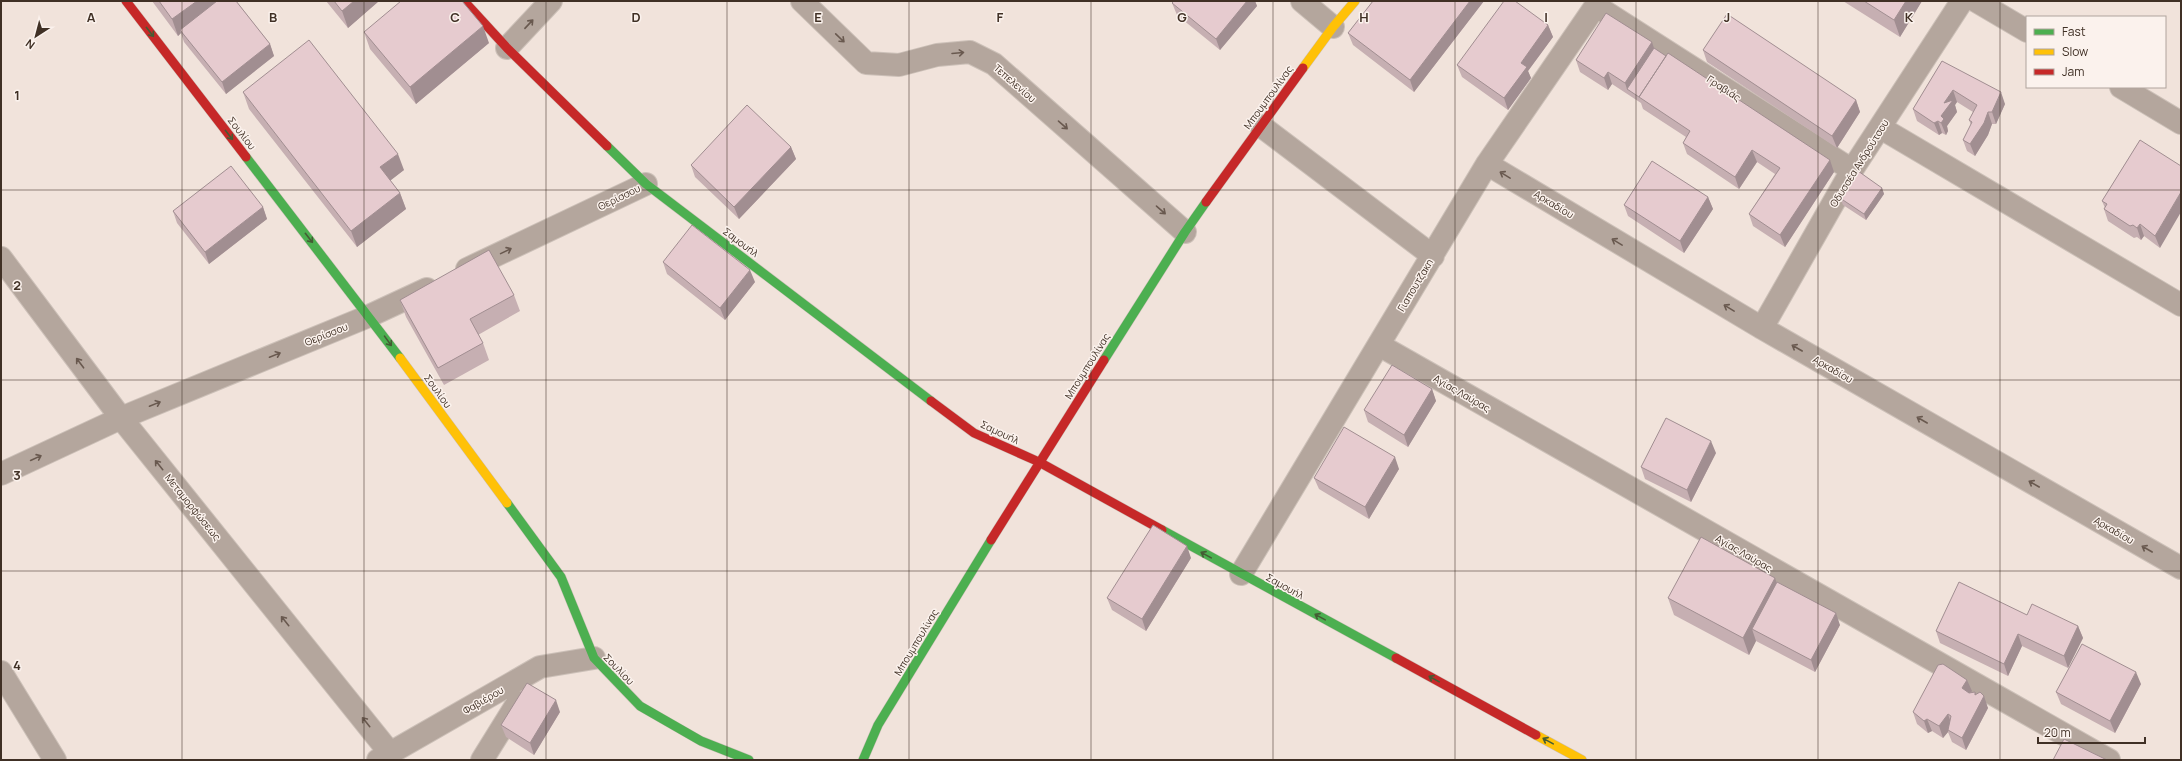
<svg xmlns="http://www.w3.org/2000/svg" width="2182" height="761" viewBox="0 0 2182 761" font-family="Manrope,sans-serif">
	<rect width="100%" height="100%" fill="#f1e3db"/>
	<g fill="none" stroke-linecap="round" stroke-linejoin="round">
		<g stroke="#ccc0b8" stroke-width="24">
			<path id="street" d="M802,1L866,63L899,65L937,55L970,52L994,64L1185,232
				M1302,1L1333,27
				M1976,1L2027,31
				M1596,6L1852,170
				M507,48L551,1
				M2121,87L2181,123
				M1261,126L1433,256
				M1881,128L2181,305
				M1487,164L1762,328L2181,568
				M1,258L121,418L390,753
				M467,269L646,184
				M1762,328L1852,170L1962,1
				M1379,345L2109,760
				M1,474L121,418L369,316L427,289
				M1241,574L1487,164L1599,1
				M1,672L55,760
				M378,760L540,667L594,658
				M482,760L518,702"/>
		</g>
		<g stroke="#ccc0b8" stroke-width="10">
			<path id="fast" d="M607,146L646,184L931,401
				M246,157L400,358
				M1104,360L1185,232L1206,202
				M507,503L561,577L594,658L640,706L701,741L749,760
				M1162,530L1396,658
				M863,760L878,725L991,540"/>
		</g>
		<g stroke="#ccc0b8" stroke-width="10">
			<path id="slow" d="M1303,68L1333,27L1355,1
				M400,358L507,503
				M1536,735L1582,760"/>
		</g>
		<g stroke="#ccc0b8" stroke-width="10">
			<path id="jam" d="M126,1L246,157
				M464,1L507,48L607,146
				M1206,202L1303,68
				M931,401L974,433L1039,462L1162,530
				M991,540L1104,360
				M1396,658L1536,735"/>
		</g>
		<use href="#street" stroke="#b4a69d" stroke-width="22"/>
		<use href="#fast" stroke="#4caf50" stroke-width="9"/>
		<use href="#slow" stroke="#ffc107" stroke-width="9"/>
		<use href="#jam" stroke="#c62828" stroke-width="9"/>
	</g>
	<path fill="#c6afb2" d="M152,1H236L270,44L274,56L226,94L184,42L181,33L178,36Z
		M326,1H379L348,28Z
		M1174,1H1255L1257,6L1220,50L1177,15L1172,3Z
		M1373,1H1484L1414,92L1353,45L1348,33Z
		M1843,1H1922L1900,37Z
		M1548,25L1553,37L1528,71L1531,78L1508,110L1462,77L1457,65Z
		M364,32L489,43L416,104L370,49Z
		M1654,48L1834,172L1785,247L1753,226L1749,214L1775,174L1757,162L1739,189L1687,154L1683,143L1686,137L1643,109L1641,103L1612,84L1608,90L1580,72L1576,60Z
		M1703,50L1856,100L1860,112L1837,148L1707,62Z
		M1942,61L2005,104L1996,124H1992L1988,135L1975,156L1967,151L1963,140L1971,125L1969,120L1973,112L1957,102L1955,105L1957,112L1947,126L1948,131L1946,135L1942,133L1939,135L1917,121L1913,109Z
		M243,92L404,170L390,180L400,193L406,209L357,247L249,109Z
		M2140,140L2160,248L2144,236L2141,240L2137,237L2134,238L2108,221L2104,209L2105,208L2102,201Z
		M791,147L796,159L739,219L695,177L691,165Z
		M1882,188L1884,194L1866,220L1843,205L1840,198Z
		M1708,197L1713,209L1684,253L1628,216L1624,205Z
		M263,207L267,219L209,264L177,223L173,211Z
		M663,262L755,282L725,320L667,274Z
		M514,295L520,311L478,335L483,343L489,360L444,385L406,317L400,300Z
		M1432,389L1436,401L1408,447L1368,422L1364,410Z
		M1716,453L1691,502L1645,479L1641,467Z
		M1399,469L1369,519L1319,489L1314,478Z
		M1191,558L1146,631L1112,610L1107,598Z
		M1777,582L1840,625L1815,672L1756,641L1749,655L1674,615L1668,598Z
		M2027,615L2078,626L2083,638L2068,668L2022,646L2008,676L1940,643L1936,631Z
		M2141,684L2115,733L2061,704L2056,692Z
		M1972,691L1971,692L1976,694L1988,708L1966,750L1952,742L1948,732L1943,738L1932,731L1928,733L1917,724L1913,712Z
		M560,712L534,755L506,737L501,725Z"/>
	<path fill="#a18e91" d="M197,1H225L180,30L181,33L178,36L172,19Z
		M354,1H379L348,28L342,11Z
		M1247,1H1255L1257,6L1220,50L1216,39Z
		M1470,1H1484L1414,92L1410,80Z
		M1906,1H1922L1900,37L1894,20Z
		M1548,25L1553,37L1528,71L1531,78L1508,110L1504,98L1521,63Z
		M483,26L489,43L416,104L410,87Z
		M1652,42L1656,54L1627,89L1629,95L1625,83Z
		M270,44L274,56L226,94L222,82Z
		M1608,72L1612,84L1608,90L1604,78Z
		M1953,90L1957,102L1955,105L1957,112L1947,126L1948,131L1946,135L1941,123V116L1944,103Z
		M2001,92L2005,104L1996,124L1992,112Z
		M1856,100L1860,112L1837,148L1832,136Z
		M1988,112L1992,124L1988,135L1975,156L1970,144Z
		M1938,121L1942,133L1939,135L1934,123Z
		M791,147L796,159L739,219L734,207Z
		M1752,150L1757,162L1739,189L1735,177Z
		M398,154L404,170L386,184L380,167Z
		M1830,160L1834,172L1785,247L1780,235Z
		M1882,188L1884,194L1866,220L1864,214Z
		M2181,192V212L2160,248L2155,236Z
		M400,193L406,209L357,247L351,231Z
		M1708,197L1713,209L1684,253L1680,241Z
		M263,207L267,219L209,264L205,252Z
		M2140,224L2144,236L2141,240L2137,228Z
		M750,270L755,282L725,320L720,308Z
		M1432,389L1436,401L1408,447L1404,435Z
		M1711,441L1716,453L1691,502L1687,490Z
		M1395,457L1399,469L1369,519L1365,507Z
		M1187,546L1191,558L1146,631L1142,619Z
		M1775,578L1781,594L1752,629L1756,641L1749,655L1743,638Z
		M1836,613L1840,625L1815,672L1811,660Z
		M2078,626L2083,638L2068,668L2064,656Z
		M2018,634L2022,646L2008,676L2004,664Z
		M2136,672L2141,684L2115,733L2110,721Z
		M1967,680L1972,691L1966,700L1962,688Z
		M1975,692L1979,704L1984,696L1988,708L1966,750L1962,738L1975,695Z
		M556,700L560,712L534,755L530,743Z
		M1948,714L1952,726L1948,730V732L1943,738L1939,726Z
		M1927,719L1932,731L1928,733L1924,721Z"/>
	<path fill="#e6cbcf" stroke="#a18e91" d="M159,1H197L172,19Z
		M217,1H236L270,44L222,82L180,30Z
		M334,1H354L342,11Z
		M401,1H462L483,26L410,87L364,32Z
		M1174,1H1247L1216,39L1172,3Z
		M1373,1H1470L1410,80L1348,33Z
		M1504,1H1515L1548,25L1521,63L1527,67L1504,98L1457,65Z
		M1864,1H1906L1894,20Z
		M1606,13L1652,42L1625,83L1608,72L1604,78L1576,60Z
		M1727,14L1856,100L1832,136L1703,50Z
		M309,40L398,154L380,167L400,193L351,231L243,92Z
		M1654,48L1666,56L1639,97L1627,89Z
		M1668,53L1830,160L1780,235L1749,214L1780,168L1752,150L1735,177L1683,143L1690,131L1639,97Z
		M1942,61L2001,92L1992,112H1988L1984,123L1970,144L1963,140L1972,122L1969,120L1977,105L1953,90L1944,103L1953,100L1941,116L1944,119L1941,123L1938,121L1934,123L1913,109Z
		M747,105L791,147L734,207L691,165Z
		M2140,140L2181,166V192L2155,236L2140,224L2137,228L2133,225L2130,226L2104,209L2107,204L2102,201Z
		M1652,161L1708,197L1680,241L1624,205Z
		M231,166L263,207L205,252L173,211Z
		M1858,171L1882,188L1864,214L1840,198Z
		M692,225L750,270L720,308L663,262Z
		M489,250L514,295L470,319L483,343L438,368L400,300Z
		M1392,365L1432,389L1404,435L1364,410Z
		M1666,418L1711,441L1687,490L1641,467Z
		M1344,427L1395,457L1365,507L1314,478Z
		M1153,525L1187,546L1142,619L1107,598Z
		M1701,537L1775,578L1743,638L1668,598Z
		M1777,582L1836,613L1811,660L1752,629Z
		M1959,582L2027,615L2032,604L2078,626L2064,656L2018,634L2004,664L1936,631Z
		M2082,644L2136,672L2110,721L2056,692Z
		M1943,664L1967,680L1962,688L1969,693L1975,692V695L1980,692L1984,696L1962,738L1948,730L1951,716L1948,714L1939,726L1927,719L1924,721L1913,712L1938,665Z
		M527,683L556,700L530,743L501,725Z
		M2064,739L2107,760H2053Z"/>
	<defs><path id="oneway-shaft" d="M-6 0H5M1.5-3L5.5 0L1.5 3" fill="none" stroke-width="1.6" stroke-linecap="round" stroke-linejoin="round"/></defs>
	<g stroke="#69594f">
		<use href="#oneway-shaft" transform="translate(529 24) rotate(-47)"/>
		<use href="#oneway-shaft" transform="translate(840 38) rotate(44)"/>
		<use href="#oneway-shaft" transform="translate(958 53) rotate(-5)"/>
		<use href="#oneway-shaft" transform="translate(1063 125) rotate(41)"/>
		<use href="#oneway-shaft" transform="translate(1505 175) rotate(-149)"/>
		<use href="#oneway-shaft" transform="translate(1161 210) rotate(41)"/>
		<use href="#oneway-shaft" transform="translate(1617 242) rotate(-149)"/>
		<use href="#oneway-shaft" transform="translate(506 251) rotate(-26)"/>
		<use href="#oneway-shaft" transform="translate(1729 308) rotate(-149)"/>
		<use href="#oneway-shaft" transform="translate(1797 348) rotate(-150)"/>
		<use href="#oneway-shaft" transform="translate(275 355) rotate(-22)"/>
		<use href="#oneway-shaft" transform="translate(80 363) rotate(-127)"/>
		<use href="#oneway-shaft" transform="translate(155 404) rotate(-22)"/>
		<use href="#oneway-shaft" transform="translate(1922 420) rotate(-150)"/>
		<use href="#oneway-shaft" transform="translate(36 458) rotate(-25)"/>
		<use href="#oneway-shaft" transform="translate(159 465) rotate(-129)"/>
		<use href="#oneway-shaft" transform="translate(2034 484) rotate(-150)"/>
		<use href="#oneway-shaft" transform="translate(2147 549) rotate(-150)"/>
		<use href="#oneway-shaft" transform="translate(285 621) rotate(-129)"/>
		<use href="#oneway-shaft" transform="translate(366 722) rotate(-129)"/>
	</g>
	<g stroke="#445c34">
		<use href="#oneway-shaft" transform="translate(150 32) rotate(52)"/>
		<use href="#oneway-shaft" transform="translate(229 135) rotate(52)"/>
		<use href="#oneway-shaft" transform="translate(309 238) rotate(52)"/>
		<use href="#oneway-shaft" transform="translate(388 341) rotate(54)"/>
		<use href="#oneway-shaft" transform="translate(1206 555) rotate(-151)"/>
		<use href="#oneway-shaft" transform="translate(1320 617) rotate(-151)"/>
		<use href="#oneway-shaft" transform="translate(1434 679) rotate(-151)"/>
		<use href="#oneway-shaft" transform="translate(1548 741) rotate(-151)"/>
	</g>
	<path fill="none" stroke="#403025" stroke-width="1" stroke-opacity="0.55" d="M182,1V760M364,1V760M546,1V760M727,1V760M909,1V760M1091,1V760M1273,1V760M1455,1V760M1636,1V760M1818,1V760M2000,1V760M1,190H2181M1,380H2181M1,571H2181"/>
	<g text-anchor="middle" stroke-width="3" stroke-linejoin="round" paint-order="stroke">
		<g font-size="10" fill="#403025" stroke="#fbf2ed">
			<text transform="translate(1015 83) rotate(41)" y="4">Τεπελενίου</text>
			<text transform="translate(1724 88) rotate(33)" y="4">Γραβιάς</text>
			<text transform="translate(1268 97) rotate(-54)" y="4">Μπουμπουλίνας</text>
			<text transform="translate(242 133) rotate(52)" y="4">Σουλίου</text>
			<text transform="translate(1859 163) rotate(-58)" y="4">Οδυσσέα Ανδρούτσου</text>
			<text transform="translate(619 197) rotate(-26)" y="4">Θερίσσου</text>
			<text transform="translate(1554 204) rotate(31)" y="4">Αρκαδίου</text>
			<text transform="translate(741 242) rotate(37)" y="4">Σαμουήλ</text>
			<text transform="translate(1415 285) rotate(-59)" y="4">Γιαπουτζακη</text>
			<text transform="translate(326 334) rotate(-22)" y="4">Θερίσσου</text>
			<text transform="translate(1087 366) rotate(-58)" y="4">Μπουμπουλίνας</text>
			<text transform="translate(1833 369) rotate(30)" y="4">Αρκαδίου</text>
			<text transform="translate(438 391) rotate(54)" y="4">Σουλίου</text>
			<text transform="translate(1462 393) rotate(30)" y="4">Αγίας Λαύρας</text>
			<text transform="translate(1000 432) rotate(25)" y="4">Σαμουήλ</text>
			<text transform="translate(193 507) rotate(51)" y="4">Μεταμορφώσεως</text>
			<text transform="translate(2114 530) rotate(30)" y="4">Αρκαδίου</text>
			<text transform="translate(1744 553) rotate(30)" y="4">Αγίας Λαύρας</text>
			<text transform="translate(1285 586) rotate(29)" y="4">Σαμουήλ</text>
			<text transform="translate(916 642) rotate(-59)" y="4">Μπουμπουλίνας</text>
			<text transform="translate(619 669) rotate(46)" y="4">Σουλίου</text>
			<text transform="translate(483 700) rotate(-30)" y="4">Φαβιέρου</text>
		</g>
	</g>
	<g font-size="13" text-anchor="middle" font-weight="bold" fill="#403025" stroke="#fbf2ed" stroke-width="3" stroke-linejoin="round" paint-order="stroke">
		<text x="91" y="22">A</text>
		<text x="273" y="22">B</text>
		<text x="455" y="22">C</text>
		<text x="636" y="22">D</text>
		<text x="818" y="22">E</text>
		<text x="1000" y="22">F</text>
		<text x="1182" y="22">G</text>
		<text x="1364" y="22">H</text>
		<text x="1546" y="22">I</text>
		<text x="1727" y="22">J</text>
		<text x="1909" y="22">K</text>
		<text x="17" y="100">1</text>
		<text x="17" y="290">2</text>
		<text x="17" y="480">3</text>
		<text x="17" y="670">4</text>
	</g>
	<rect width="2182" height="761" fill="none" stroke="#403025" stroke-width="4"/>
	<rect x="2026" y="16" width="140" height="72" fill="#fbf2ed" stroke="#b0a49d"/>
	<rect x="2034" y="29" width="20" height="6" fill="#4caf50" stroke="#b0a49d"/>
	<text x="2062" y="36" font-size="12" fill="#403025">Fast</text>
	<rect x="2034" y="49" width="20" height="6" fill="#ffc107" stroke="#b0a49d"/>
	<text x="2062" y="56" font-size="12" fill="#403025">Slow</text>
	<rect x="2034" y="69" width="20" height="6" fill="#c62828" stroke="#b0a49d"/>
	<text x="2062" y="76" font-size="12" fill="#403025">Jam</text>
	<g transform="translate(36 36) rotate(216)" stroke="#fbf2ed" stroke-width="3" paint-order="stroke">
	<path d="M0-3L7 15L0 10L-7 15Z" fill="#403025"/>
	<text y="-6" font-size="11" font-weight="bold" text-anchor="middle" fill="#403025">N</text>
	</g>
	<path d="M2038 737v6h107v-6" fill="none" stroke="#403025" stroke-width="2"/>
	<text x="2044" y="737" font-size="12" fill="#403025" stroke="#fbf2ed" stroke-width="3" paint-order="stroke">20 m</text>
</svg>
